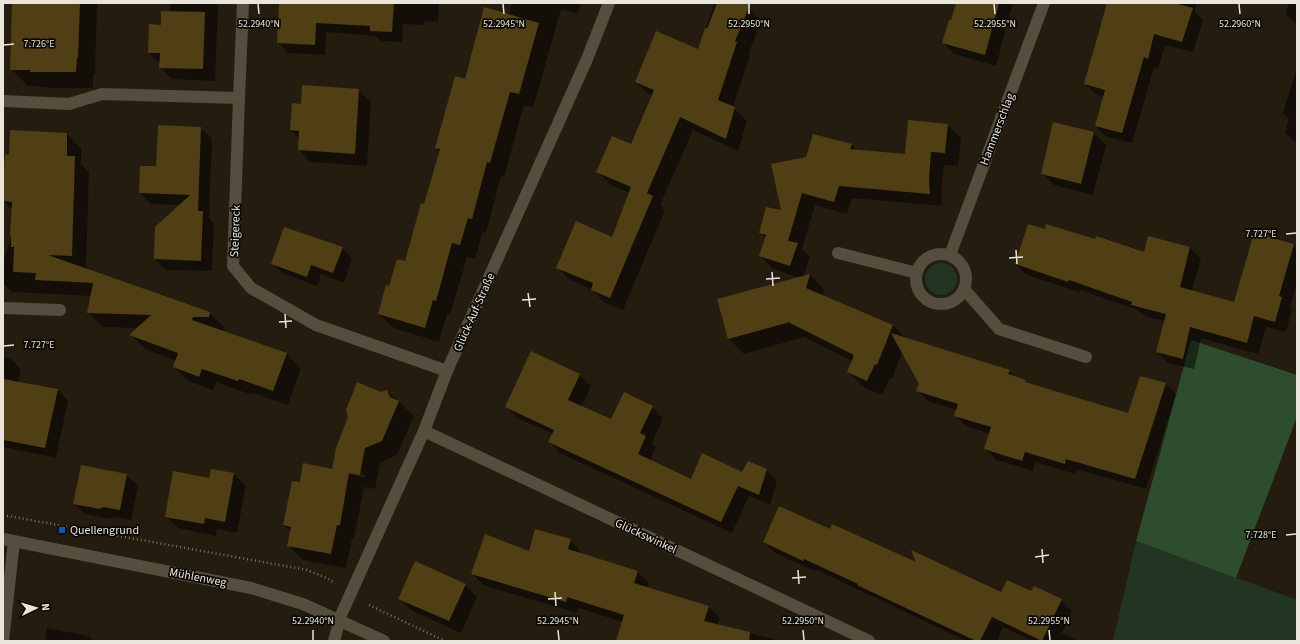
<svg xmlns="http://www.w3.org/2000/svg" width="1300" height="644" viewBox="0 0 1300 644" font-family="'Source Sans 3',sans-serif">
	<rect width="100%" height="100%" fill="#241d0f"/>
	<path fill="#213522" d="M925 279a16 16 0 1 1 32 0a16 16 0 1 1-32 0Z
		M1136,541L1297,600V641H1113Z"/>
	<path fill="#2d4d2e" d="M1191,340L1297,375V417L1236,578L1136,541Z"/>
	<path fill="#0007" fill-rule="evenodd" d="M13,3H97L95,74H93V88H48L46,87L28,86L11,69Z
		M171,3H218L215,81L172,79L160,67V64L149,53L170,12Z
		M280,3H439L438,22L425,21L424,25L403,24L402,42L381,41L376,36L326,32L325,55L288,53L278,42Z
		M512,3H581L577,14L561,9L533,108L524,105L504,177L501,176L486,233L483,232L475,259L467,257L450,315L447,314L439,342L393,328L379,314L390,288L406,262L425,205L440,152L436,148L465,80L509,15Z
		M715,3H741L749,8L762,21L748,54L750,56L733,107L747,121L738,151L693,130L660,205L665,210L623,310L605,303L591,289L570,280L557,267L613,238L630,193L611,185L598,172L632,145L652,96L649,94L636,82L698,50Z
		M957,3H1013L996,66L954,54L943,43L951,22Z
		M1117,3H1197L1195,12L1203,20L1193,52L1165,45L1158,69L1154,67L1132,143L1107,137L1096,126L1104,97L1096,94L1085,84Z
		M1289,3H1297V25L1286,14Z
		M1297,66V144L1285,133L1289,119L1283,113Z
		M303,86L359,90L371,102L367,166L310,162L299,150V138L291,130L302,105Z
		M948,125L961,138L958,166L944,165L941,194L943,206L852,198L847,214L815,205L802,249L810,257L803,277L810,275L824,290L823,296L893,325L906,338L1009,371L1016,378L1025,381L1028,384L1129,415L1166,384L1176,394L1146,489L1077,469L1075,474L1035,462L1033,471L996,460L986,449L990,434L966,426L956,416L957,410L928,401L918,391L920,384L902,352L892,379L890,378L882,395L863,387L848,372L852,361L804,337L744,354L729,339L718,300L800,278L773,269L761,256L766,238L760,233L782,212L806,158L852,145L858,151L905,155Z
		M201,128L212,139L209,218L214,223L212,271L166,270L155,259L180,205L151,204L140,193Z
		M1094,133L1106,145L1093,195L1054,185L1042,173Z
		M67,134L81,148V164L89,172L86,270L209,313L224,327L223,331L286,353L301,368L288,405L253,393L252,395L216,382L213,390L188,381L174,367L176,361L145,349L131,335L138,328L103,327L89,313L91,296L12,292L3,283V262L11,237L12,209L4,201L10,156Z
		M1045,230L1096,241L1145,253L1189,247L1201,259L1192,291L1235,304L1293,245L1297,249V283L1290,307L1292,309L1286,332L1266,327L1258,354L1201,338L1194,369L1168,363L1157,352L1165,321L1144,316L1138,310L1080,290L1079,292L1027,275L1016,264Z
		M342,248L352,258L344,283L321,274L317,286L282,273L272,263Z
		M532,352L580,375L591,386L581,407L612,421L652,407L663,418L652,443L656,447L650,461L691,481L766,470L777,481L770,505L749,496L732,533L560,453L550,442L553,434L517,418L507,407Z
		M3,357L10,358L21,369L18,382L58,390L68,400L56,458L3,447Z
		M387,391L414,416L397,455L380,463L375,489L364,487L354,539H352L346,568L303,560L289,546L291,532L284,525L300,484L333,470L381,393ZM348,472L365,475V477L348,474Z
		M81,466L127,475L138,486L131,520L114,517L111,519L85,514L74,504Z
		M212,470L234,474L246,486L237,533L217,529L216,536L178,528L166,516L210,479Z
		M830,530L918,564L1002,594L1031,593L1061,600L1072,611L1062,633L1079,641H1032L1003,627L997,641H966L815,569V571L775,553L764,542Z
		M570,540L581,552V554L638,572L649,583L647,588L708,606L720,618L717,625L781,641H631L623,622L578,608L577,613L483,585L472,573L529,552Z
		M465,585L477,597L461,633L411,610L399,599Z
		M47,628L89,636L94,641H45Z"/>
	<path fill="#503e14" d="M12,3H80L78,58L77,57L76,72H30V70H10Z
		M279,3H394L392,32L370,31V26L316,23L315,45L277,43Z
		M717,3H751L735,41L737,42L718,100L735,107L726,139L680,117L647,193L653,196L610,298L591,290L593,283L556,268L576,221L612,237L631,187L596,172L612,136L631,144L654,90L635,82L656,31L698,49L705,28L707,29Z
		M956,3H999L985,55L942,43L949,20H951Z
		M1107,3H1174L1193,8L1182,42L1154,34L1148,59L1144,57L1122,133L1095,126L1105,90L1084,84Z
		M484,7L539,23L519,94L510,92L490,163L487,162L472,219L468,218L460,245L452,243L436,301L433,300L425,328L378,314L386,285L389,286L397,259L405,261L421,203L424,204L440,149L435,148L455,76L465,79Z
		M161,11L205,12L203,69L159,68L160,53H148L149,24L161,25Z
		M302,85L359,89L355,154L298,150L299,131L290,130L292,103L301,104Z
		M908,120L948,124L945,153L931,152L929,180L930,194L839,186L834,202L802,193L788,241L798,243L790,266L759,256L766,235L759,233L766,207L781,210L771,164L806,157L813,134L852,144L850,149L905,154Z
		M1053,122L1094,132L1081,184L1041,174Z
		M158,125L201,127L198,211H203L201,261L154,259L155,227L190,195L139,193L140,166H156Z
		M10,130L67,133V156H75L72,256L48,255L210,312L209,317H193L192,320L287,353L273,391L239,379L238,381L202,369L199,377L173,367L178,353L129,335L151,315L87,313L93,283L35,280L36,273L13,272L14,247H11V234L10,235L12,202L3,201L4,167L5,154L9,155Z
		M1028,224L1045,229L1046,224L1095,239L1096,236L1144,252L1148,236L1190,247L1180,287L1234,302L1254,233L1294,244L1279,296L1282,297L1275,322L1254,316L1247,343L1190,327L1183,359L1156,352L1166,314L1131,305L1132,302L1069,280L1068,282L1015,264Z
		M284,227L343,247L333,273L311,265L307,277L271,264Z
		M810,274L806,288L893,325L877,365L875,364L867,381L847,372L854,355L790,323V322L728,339L717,299Z
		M891,333L1010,370L1008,374L1026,380L1025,382L1128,413L1140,376L1166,383L1135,479L1066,459L1065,464L1025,452L1022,461L984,449L991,427L954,416L958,404L916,391L919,384Z
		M531,351L580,374L568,400L611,419L624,392L653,406L640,433L646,436L638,454L691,479L702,453L742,472L748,461L767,469L759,495L738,486L721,522L548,442L554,430L505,407Z
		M3,379L58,389L45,448L3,440Z
		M357,382L381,392L387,390L390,397L399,401L382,441L365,448L360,475L349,473L340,525H337L331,554L287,546L291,527L283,525L292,481L300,482L303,463L332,469L336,448L348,417L346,410Z
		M81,465L127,474L120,510L103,507L100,509L73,504Z
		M211,469L234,473L225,522L205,518L204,524L165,517L173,471L209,478Z
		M779,506L830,529L832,524L916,562L911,550L1001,592L1007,580L1031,591L1034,586L1062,599L1042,641L992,617L980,641H976L857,585L858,584L804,559L803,561L763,542Z
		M535,529L571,539L568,549L638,571L634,583L709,606L704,621L750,632L749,641H616L624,615L567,597L566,602L471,574L485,534L529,551Z
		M415,561L466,584L449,621L398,599Z"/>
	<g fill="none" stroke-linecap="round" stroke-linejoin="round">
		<path stroke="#787366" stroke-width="2.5" stroke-dasharray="1 3" stroke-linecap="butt" d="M3,515L307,570L327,578L333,582
			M369,605L445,641"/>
		<path stroke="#554d3d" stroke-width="12" d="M239,98L233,266L251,288L316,325L447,371
			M3,101L69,104L102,94L239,98L243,3
			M838,253L917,273
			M916 279a25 25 0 1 1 50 0a25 25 0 1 1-50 0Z
			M950,255L1044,3
			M964,289L999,329L1086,357
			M3,308L60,310
			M424,431L869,641
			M3,539L251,588L303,604L384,641
			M3,641L14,541
			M334,641L341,615L424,431L447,371L587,59L609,3"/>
	</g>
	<path fill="none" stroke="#e9e5db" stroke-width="1.5" d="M258,4L259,14M503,4L504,14M749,4V14M994,4L995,14M1239,4L1240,14M4,45L14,44M1286,234L1296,233M1016,250L1017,264M1009,258L1023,257M772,272L773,286M766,279L780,278M528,293L530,307M522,300L536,299M285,314L286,328M279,322L292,321M4,346L14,345M1286,535L1296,534M1042,549L1043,563M1035,557L1049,555M798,570L799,584M792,578L806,577M555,592L556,606M548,599L562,598M313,630V640M558,630L559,640M803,630L804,640M1049,630L1050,640"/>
	<rect fill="#1a4fb4" stroke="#0b0804" stroke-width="1.5" x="58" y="526" width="8" height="8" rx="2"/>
	<g text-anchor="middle" stroke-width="3.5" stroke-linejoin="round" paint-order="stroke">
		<g font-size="12" fill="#e9e5db" stroke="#0b0804">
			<text transform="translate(997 129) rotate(-69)" y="4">Hammerschlag</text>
			<text transform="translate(235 231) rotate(-88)" y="4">Steigereck</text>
			<text transform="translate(474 312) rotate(-66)" y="4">Glück-Auf-Straße</text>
			<text transform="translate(646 536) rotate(25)" y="4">Glückswinkel</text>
			<text transform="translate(198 577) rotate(11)" y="4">Mühlenweg</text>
		</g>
		<g font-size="12" fill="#e9e5db" stroke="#0b0804" text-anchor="start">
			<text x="70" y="534">Quellengrund</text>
		</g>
	</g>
	<g font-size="10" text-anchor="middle" fill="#e9e5db" stroke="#0b0804" stroke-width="3.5" stroke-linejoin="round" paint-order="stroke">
		<text x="259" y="27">52.2940°N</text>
		<text x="504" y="27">52.2945°N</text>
		<text x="749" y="27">52.2950°N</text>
		<text x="995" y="27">52.2955°N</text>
		<text x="1240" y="27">52.2960°N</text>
		<text x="39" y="47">7.726°E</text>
		<text x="1261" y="237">7.727°E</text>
		<text x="39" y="348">7.727°E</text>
		<text x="1261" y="538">7.728°E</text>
		<text x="313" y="624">52.2940°N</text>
		<text x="558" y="624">52.2945°N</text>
		<text x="803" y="624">52.2950°N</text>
		<text x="1049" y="624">52.2955°N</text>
	</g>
	<rect width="1300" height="644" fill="none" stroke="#e9e5db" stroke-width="8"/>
	<g transform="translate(36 608) rotate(85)" stroke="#0b0804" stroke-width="3" paint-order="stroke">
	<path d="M0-3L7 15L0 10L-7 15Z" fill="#e9e5db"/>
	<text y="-6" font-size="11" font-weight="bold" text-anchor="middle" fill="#e9e5db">N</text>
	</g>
</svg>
